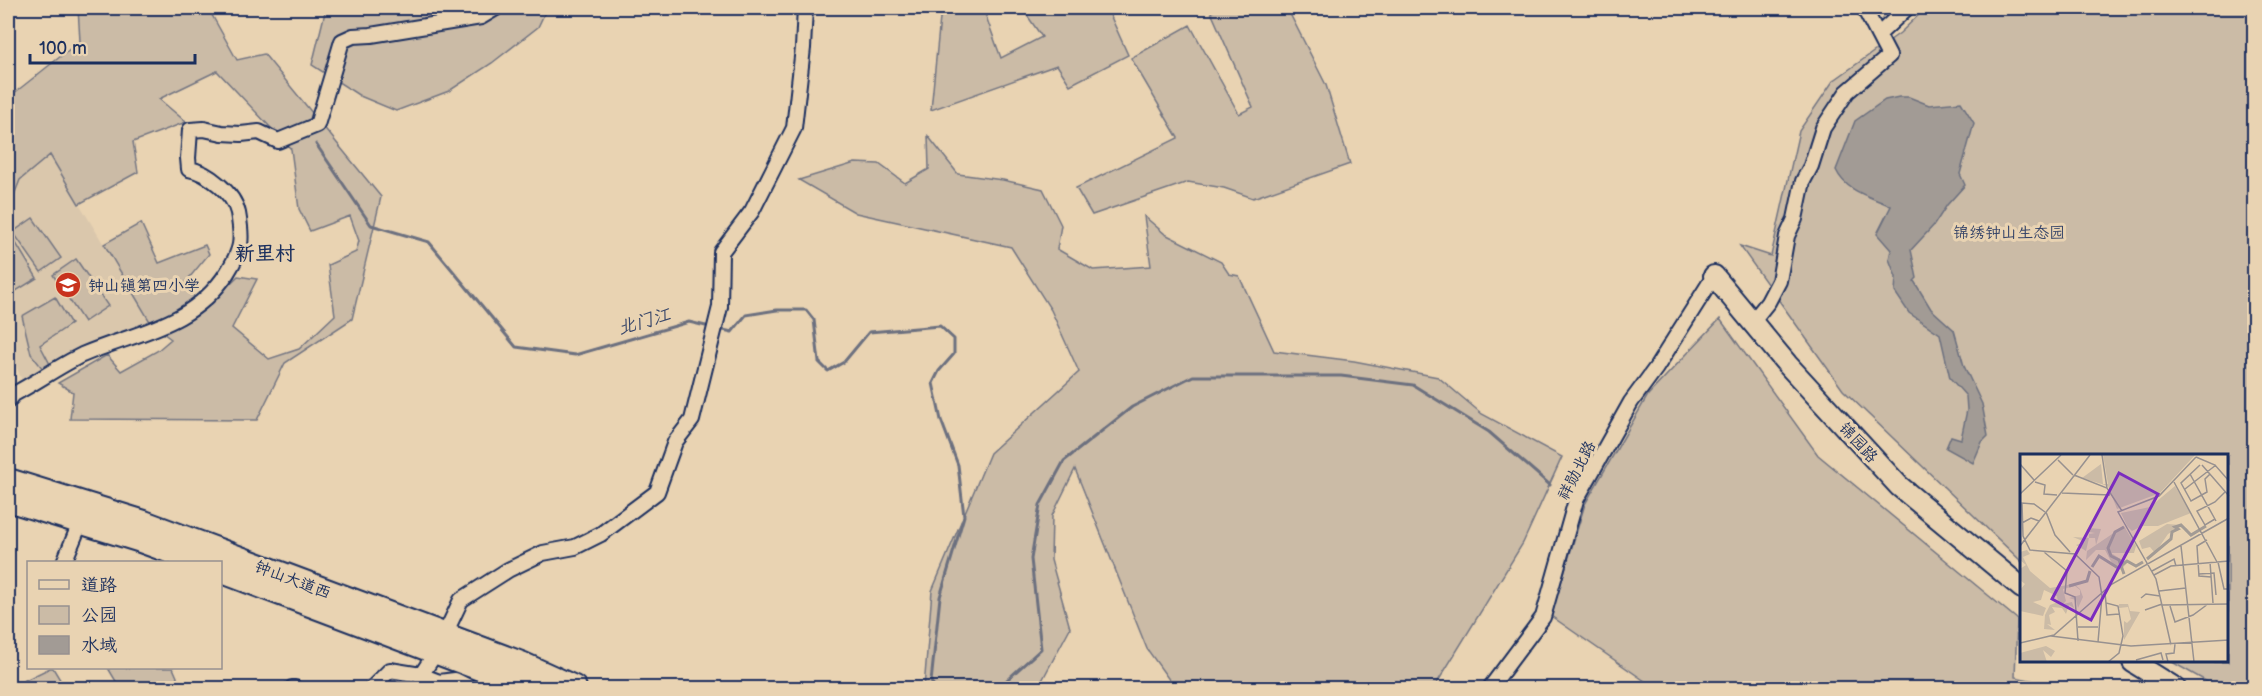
<svg xmlns="http://www.w3.org/2000/svg" width="2262" height="696" viewBox="0 0 2262 696" font-family="'Balsamiq Sans','LXGW WenKai TC',sans-serif">
	<rect width="100%" height="100%" fill="#e9d3b2"/>
	<filter id="ink" filterUnits="userSpaceOnUse"><feTurbulence type="fractalNoise" baseFrequency=".0167" numOctaves="2"/><feDisplacementMap in="SourceGraphic" scale="12" xChannelSelector="R" yChannelSelector="G"/><feConvolveMatrix kernelMatrix="1 2 1 2 8 2 1 2 1" color-interpolation-filters="sRGB"/></filter>
	<g filter="url(#ink)">
		<path fill="#dac7ac" d="M50,155L152,325L23,383L8,345V210L20,180Z"/>
		<path fill="#cbbba6" stroke="#737582" stroke-width="1.5" d="M78,8H208L237,60L264,54L381,197L352,319L285,363L257,420L70,419L73,392L58,383L107,355L121,371L157,351L171,339L152,325L104,244L141,223L159,263L205,245L209,254L184,284L204,309L238,276L257,279L232,328L269,359L299,349L335,315L328,265L356,252L359,241L350,216L310,231L299,209L291,149L217,71L159,99L186,122L133,142L138,172L79,204L50,155L20,180L8,210V98L80,41Z
			M326,8H547L538,27L492,63L449,91L396,111L360,96L312,65Z
			M941,8H983L1001,58L1042,37L1022,8H1107L1128,55L1070,85L1057,65L931,110Z
			M1218,8H1287L1326,85L1350,164L1253,198L1224,188L1188,182L1092,215L1076,188L1178,138L1131,58L1190,25L1239,114L1253,107L1211,12Z
			M1926,8H2254V688H2218L2172,662H2228V456H2022V562L1843,390L1740,246L1771,256L1799,131L1833,81L1900,33Z
			M928,136L958,174L1003,180L1043,189L1061,225L1057,249L1093,270L1151,266L1144,216L1165,234L1221,262L1229,274L1239,276L1274,351L1354,361L1438,377L1482,414L1562,457L1523,543L1434,688H1175L1147,649L1075,469L1052,516L1051,560L1070,628L1038,688H924L932,591L990,453L1079,372L1051,310L1011,247L856,213L799,180L855,163L879,164L905,183L929,169Z
			M33,218L61,258L41,272L13,232Z
			M8,230L37,278L8,296Z
			M76,259L108,306L84,322L53,275Z
			M55,297L71,324L40,345L52,368L43,369L31,354L22,316Z
			M1720,319L1818,455L2017,619L2015,677L2070,688H1655L1551,616L1585,504L1648,395Z
			M50,668H53L65,688H9Z
			M108,668H173L177,677L175,688H120Z"/>
		<path fill="#a29b95" stroke="#6c707f" stroke-width="1.5" d="M1899,97H1909L1929,105L1961,102L1974,123L1960,174L1965,185L1947,205L1934,225L1911,250L1917,278L1914,281L1931,309L1954,330L1964,366L1982,404L1988,436L1982,442L1973,463L1946,448L1951,436L1961,439L1967,410L1966,396L1950,378L1940,334L1909,313L1895,292L1896,277L1889,259L1891,250L1877,234L1891,206C1871,197 1846,192 1836,170L1855,121L1885,100Z"/>
		<g fill="none" stroke-linecap="round" stroke-linejoin="round">
			<path stroke="#6c707f" stroke-width="3" d="M316,144L371,225L429,242L516,347L575,355L689,322L710,327
				M719,329L732,332L746,315L777,310H806L814,320L819,362L828,371L844,362L869,332L940,326L954,339V354L939,371L933,383L941,420L958,465L964,516L940,597L931,682L936,688
				M998,688L1041,649L1031,559L1040,505L1064,461L1132,407L1193,376H1341L1413,385L1489,432L1550,485"/>
			<g stroke="#1b2f5e" stroke-width="18">
				<path id="street" d="M1878,35L1907,8
					M1752,322L1768,302L1779,281L1787,236L1795,219L1803,181L1811,166L1823,128L1847,92L1889,56L1864,8
					M8,401L14,394C37,382 59,366 82,355C136,332 192,327 227,273C242,249 243,241 238,213C234,193 207,172 189,169L188,158L190,130L204,129L222,133L241,134L259,132L278,141L317,125L342,41L353,36L371,35L481,17L496,8
					M64,562L83,516
					M421,675L439,682L455,680L471,688
					M292,688H295
					M372,688L390,670L421,675L437,651L461,600L508,570L543,553L575,547L601,534L657,492L675,442L692,420L720,307L721,252L752,211L794,128L803,48L805,8
					M1490,688L1543,617L1576,500L1631,402L1656,368L1714,276"/>
			</g>
			<g stroke="#1b2f5e" stroke-width="24">
				<path id="secondary" d="M1714,276L1787,364L1899,486L2022,588
					M2133,662L2175,688"/>
			</g>
			<g stroke="#1b2f5e" stroke-width="28">
				<path id="highway" d="M8,481L144,523L521,664L574,688
					M8,499L138,539L201,562
					M220,570L533,688"/>
			</g>
			<use href="#street" stroke="#e9d3b2" stroke-width="14"/>
			<use href="#secondary" stroke="#e9d3b2" stroke-width="20"/>
			<use href="#highway" stroke="#e9d3b2" stroke-width="24"/>
		</g>
	</g>
	<defs>
		<g id="school-disc" transform="scale(1.35)"><circle r="9.5" fill="#c8321e" stroke="#e9d3b2"/><path d="M0-5L7-2L0 1L-7-2ZM-4 1L0 2.5L4 1V4Q0 6-4 4Z" fill="#fff"/></g>
	</defs>
	<g fill-rule="evenodd">
		<use href="#school-disc" x="68" y="285"/>
	</g>
	<g text-anchor="middle" stroke-width="6" stroke-linejoin="round" paint-order="stroke">
		<g font-size="16" fill="#354469" stroke="#e9d3b2">
			<text x="2009" y="238">锦绣钟山生态园</text>
		</g>
		<g font-size="16" fill="#1b2f5e" stroke="#e9d3b2" text-anchor="start">
			<text x="88" y="291">钟山镇第四小学</text>
		</g>
		<g font-size="16" fill="#1b2f5e" stroke="#e9d3b2">
			<text transform="translate(1859 442) rotate(47)" y="6">锦园路</text>
			<text transform="translate(1576 470) rotate(-63)" y="6">祥勋北路</text>
			<text transform="translate(293 579) rotate(21)" y="6">钟山大道西</text>
		</g>
		<g font-size="18" font-style="italic" fill="#364569" stroke="#e9d3b2">
			<text transform="translate(644 321) rotate(-16)" y="6">北门江</text>
		</g>
		<g font-size="20" font-weight="bold" fill="#1b2f5e" stroke="#e9d3b2">
			<text x="265" y="260">新里村</text>
		</g>
	</g>
	<g transform="translate(2020 454)">
		<rect width="208" height="208" fill="#e9d3b2"/>
		<path d="M83,1H175L140,39L97,55L88,32L62,24L81,10L83,30H88ZM155,32L171,59L138,72H122L112,77L107,72L101,59L130,53ZM147,70L161,71L169,76L160,73L148,80L135,99L130,93L122,95L119,87ZM104,72L116,92L114,99H91L107,109L101,116L93,111L85,96H76L66,106L67,97ZM68,74L81,75L76,91L75,84H69L66,97L56,91L65,88L53,83L69,84V80L75,79L69,78ZM7,96L10,100L3,103L10,117L30,134L54,130L60,135L63,143L58,154L56,146L49,144L60,141V136L55,132L43,135L46,147L43,150L52,148L54,154L49,151L46,160L42,154L32,153L35,158L29,161L31,171L27,170L35,176L24,175L25,161L30,151L38,148L37,142L24,136L21,146L13,148L26,154L23,162L0,157V136L5,130L0,126V115L6,111L0,106V98ZM99,150H108L110,157L120,158L104,186V167L107,169L111,165L108,153L99,154ZM26,192L35,197L31,203L23,196L27,208H0V199Z" fill="#cbbba6"/>
		<path fill="none" stroke="#a29b95" stroke-width="3" d="M127,105L151,85L152,78L158,75L155,73L161,71L171,81L186,72M72,113L79,102L98,114L107,107L116,112L123,108M104,120L99,106L91,102L88,94L95,78L104,73M49,132L67,127L70,117"/>
		<path fill="none" stroke="#979190" stroke-width="1.5" d="M82,1L87,34M176,3L195,11L209,27M38,6L53,21M0,10L14,26M180,11L161,29L171,47L187,38L185,25L190,20M182,11L209,42M170,20L196,67M54,21L87,34L102,57M15,28L25,31L24,40L37,41M154,28L197,108M165,35L196,11M42,39L90,41M0,40L41,1M25,58L14,50L2,49L3,82L10,96L55,100L79,123L82,142L78,188M26,58L35,81L50,98M195,65L185,71L177,57L195,48L205,38M2,69L11,64L19,67M187,86L177,92L179,122L191,123M0,92L70,1M161,92L174,208M24,98L47,117L45,139L55,143L58,187M190,108L193,149M198,108L204,135H209M132,117L154,105L156,112M179,120L194,119L196,141M134,121L151,112L209,107M139,137L166,134M85,139L86,149L98,152L103,182L99,199L88,208M121,144L126,140L140,142M86,149L87,161L99,160M142,151L209,150M150,152L155,168L173,161L188,150M125,156L142,150M58,173H78M31,182L111,192L209,186M0,189L34,181L92,130L209,64M151,191L136,125L98,58L139,42L176,3M116,206L141,199L143,206M148,208L146,200L154,199L155,190"/>
		<path fill="#7b2cbf" fill-opacity="0.15" stroke="#7b2cbf" stroke-width="3" d="M99,19L138,40L71,166L32,145Z"/>
		<rect width="208" height="208" fill="none" stroke="#1b2f5e" stroke-width="3"/>
	</g>
	<rect width="2262" height="696" fill="none" stroke="#e9d3b2" stroke-width="30"/>
	<rect x="15" y="15" width="2232" height="666" fill="none" stroke="#1b2f5e" stroke-width="2" filter="url(#ink)"/>
	<rect x="27" y="561" width="195" height="108" fill="#e9d3b2" stroke="#979190" stroke-width="1.5"/>
	<rect x="39" y="580" width="30" height="9" fill="#e9d3b2" stroke="#979190" stroke-width="1.5"/>
	<text x="81" y="591" font-size="18" fill="#1b2f5e">道路</text>
	<rect x="39" y="606" width="30" height="18" fill="#cbbba6" stroke="#979190" stroke-width="1.5"/>
	<text x="81" y="621" font-size="18" fill="#1b2f5e">公园</text>
	<rect x="39" y="636" width="30" height="18" fill="#a29b95" stroke="#979190" stroke-width="1.5"/>
	<text x="81" y="651" font-size="18" fill="#1b2f5e">水域</text>
	<path d="M30 54v9h165v-9" fill="none" stroke="#1b2f5e" stroke-width="3"/>
	<text x="39" y="54" font-size="18" fill="#1b2f5e" stroke="#e9d3b2" stroke-width="4.5" paint-order="stroke">100 m</text>
</svg>
